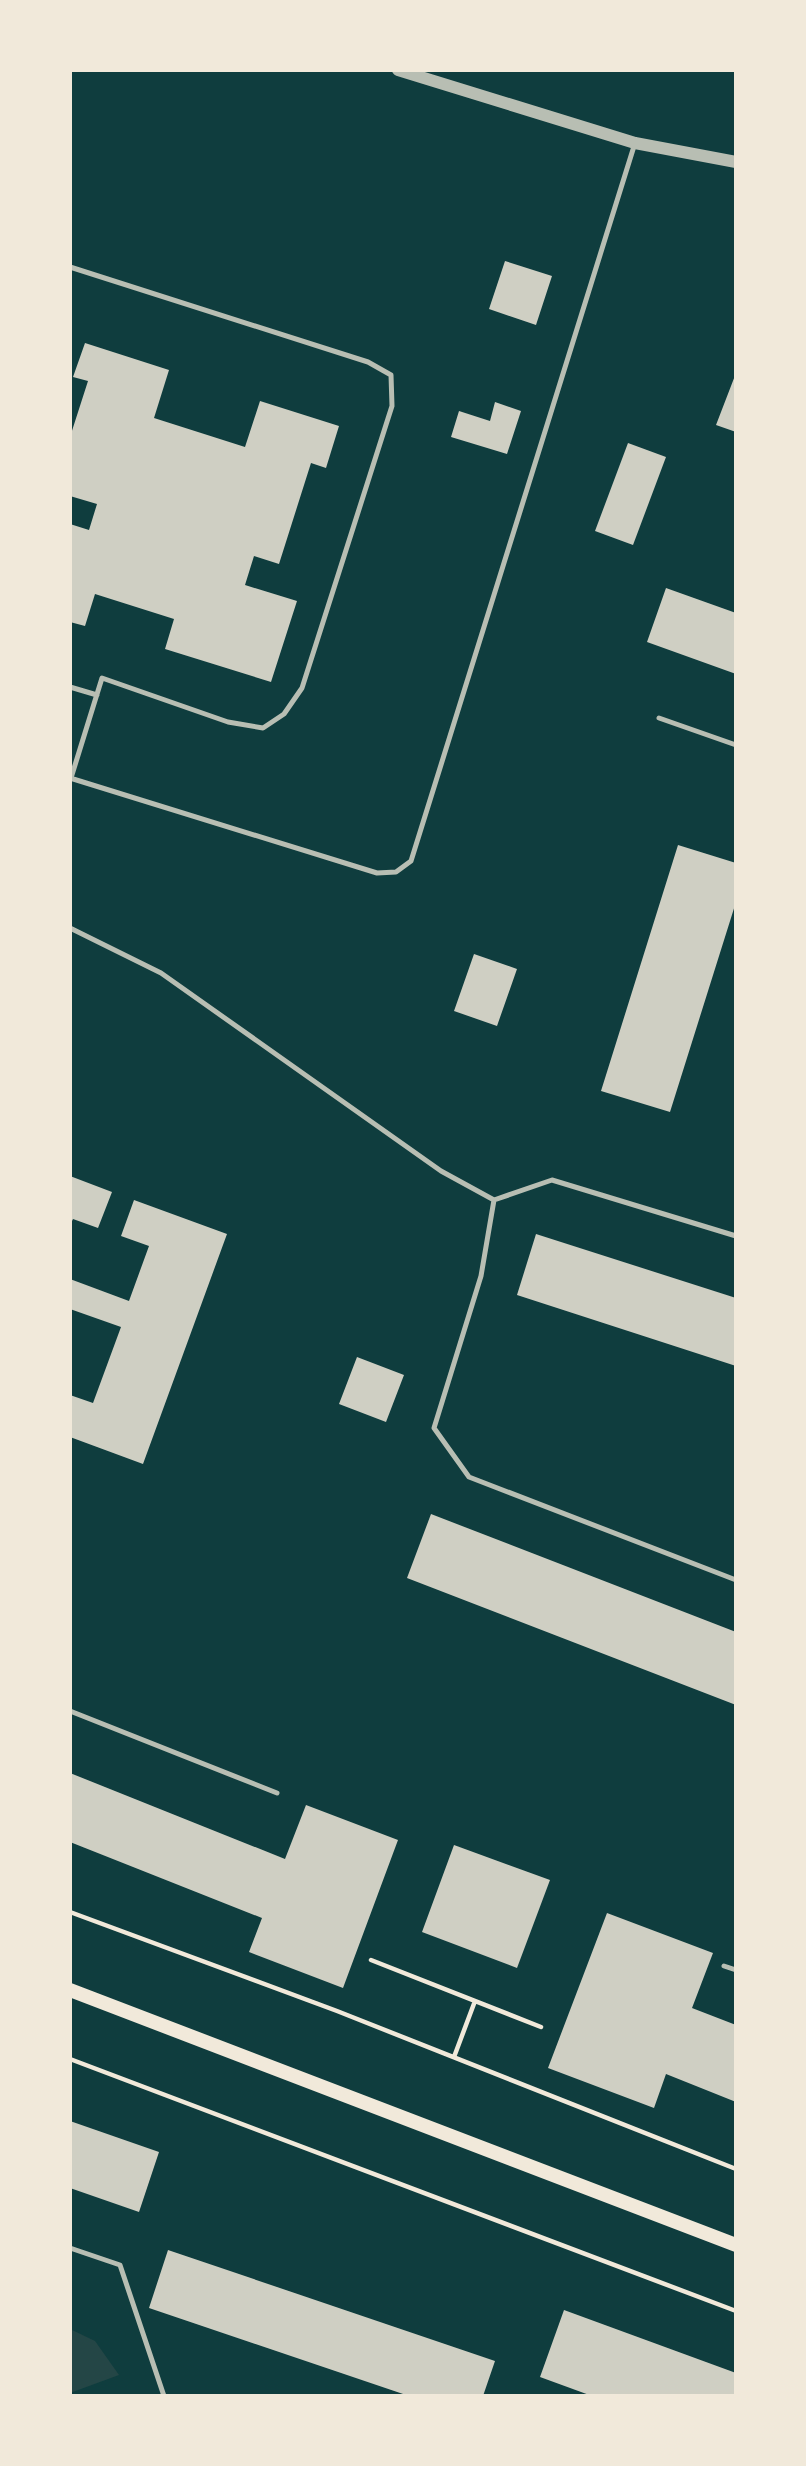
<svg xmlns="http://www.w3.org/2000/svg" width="806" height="2466" viewBox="0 0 806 2466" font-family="Raleway,sans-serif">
	<rect width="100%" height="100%" fill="#0f3d3e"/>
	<path fill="#244646" d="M70,2329L95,2341L119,2375L70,2393Z"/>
	<path fill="#cfcfc3" d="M505,261L552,276L536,325L489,309Z
		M85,343L169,370L154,418L245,447L260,401L339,426L326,468L311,463L279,564L254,556L245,585L297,601L271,682L165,649L174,619L95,594L85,626L70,622V524L89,530L97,504L70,496V437L88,381L73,377Z
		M736,373V432L716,425Z
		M495,402L521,411L507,454L451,437L459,411L490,421Z
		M628,443L666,457L633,545L595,531Z
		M666,588L736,613V674L647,642Z
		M678,845L736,863V902L670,1112L601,1091Z
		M474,954L517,969L497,1026L454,1011Z
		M70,1176L112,1192L98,1228L73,1219L70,1225Z
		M134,1200L227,1234L143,1464L70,1437V1395L93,1403L121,1327L70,1309V1279L129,1301L149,1246L121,1236Z
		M536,1234L736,1298V1366L517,1295Z
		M357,1357L404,1375L386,1422L339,1404Z
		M431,1514L736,1632V1705L407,1578Z
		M70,1773L285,1859L306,1805L398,1840L343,1988L249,1952L262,1918L70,1842Z
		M454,1845L550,1880L517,1968L422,1932Z
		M607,1913L713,1953L692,2008L736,2025V2102L666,2074L654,2108L548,2068Z
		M70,2121L159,2152L139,2212L70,2188Z
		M168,2250L495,2361L483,2396H409L149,2308Z
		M564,2310L736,2373V2396H592L540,2377Z"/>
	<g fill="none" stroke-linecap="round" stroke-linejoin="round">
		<path stroke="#f1e9da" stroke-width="4.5" d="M70,1912L337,2011L736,2169
			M371,1960L541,2027
			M454,2057L475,2001
			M70,2059L736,2311"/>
		<path stroke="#b8beb3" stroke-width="5" d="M70,267L368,362L391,375L392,406L302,688L284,714L263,728L228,722L102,678L71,778
			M70,687L97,695
			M659,718L736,745
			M70,778L377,873L396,872L411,861L635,143
			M70,928L161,973L441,1171L494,1200L481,1276L434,1428L469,1477L736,1580
			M494,1200L552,1180L736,1236
			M70,1711L277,1793
			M724,1966L736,1970
			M70,2248L120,2265L164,2396"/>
		<path stroke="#b8beb3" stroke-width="12" d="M398,70L635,143L736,162"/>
		<path stroke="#f1e9da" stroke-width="14" d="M70,1990L736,2245"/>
	</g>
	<rect width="806" height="2466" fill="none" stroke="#f1e9da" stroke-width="144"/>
</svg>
